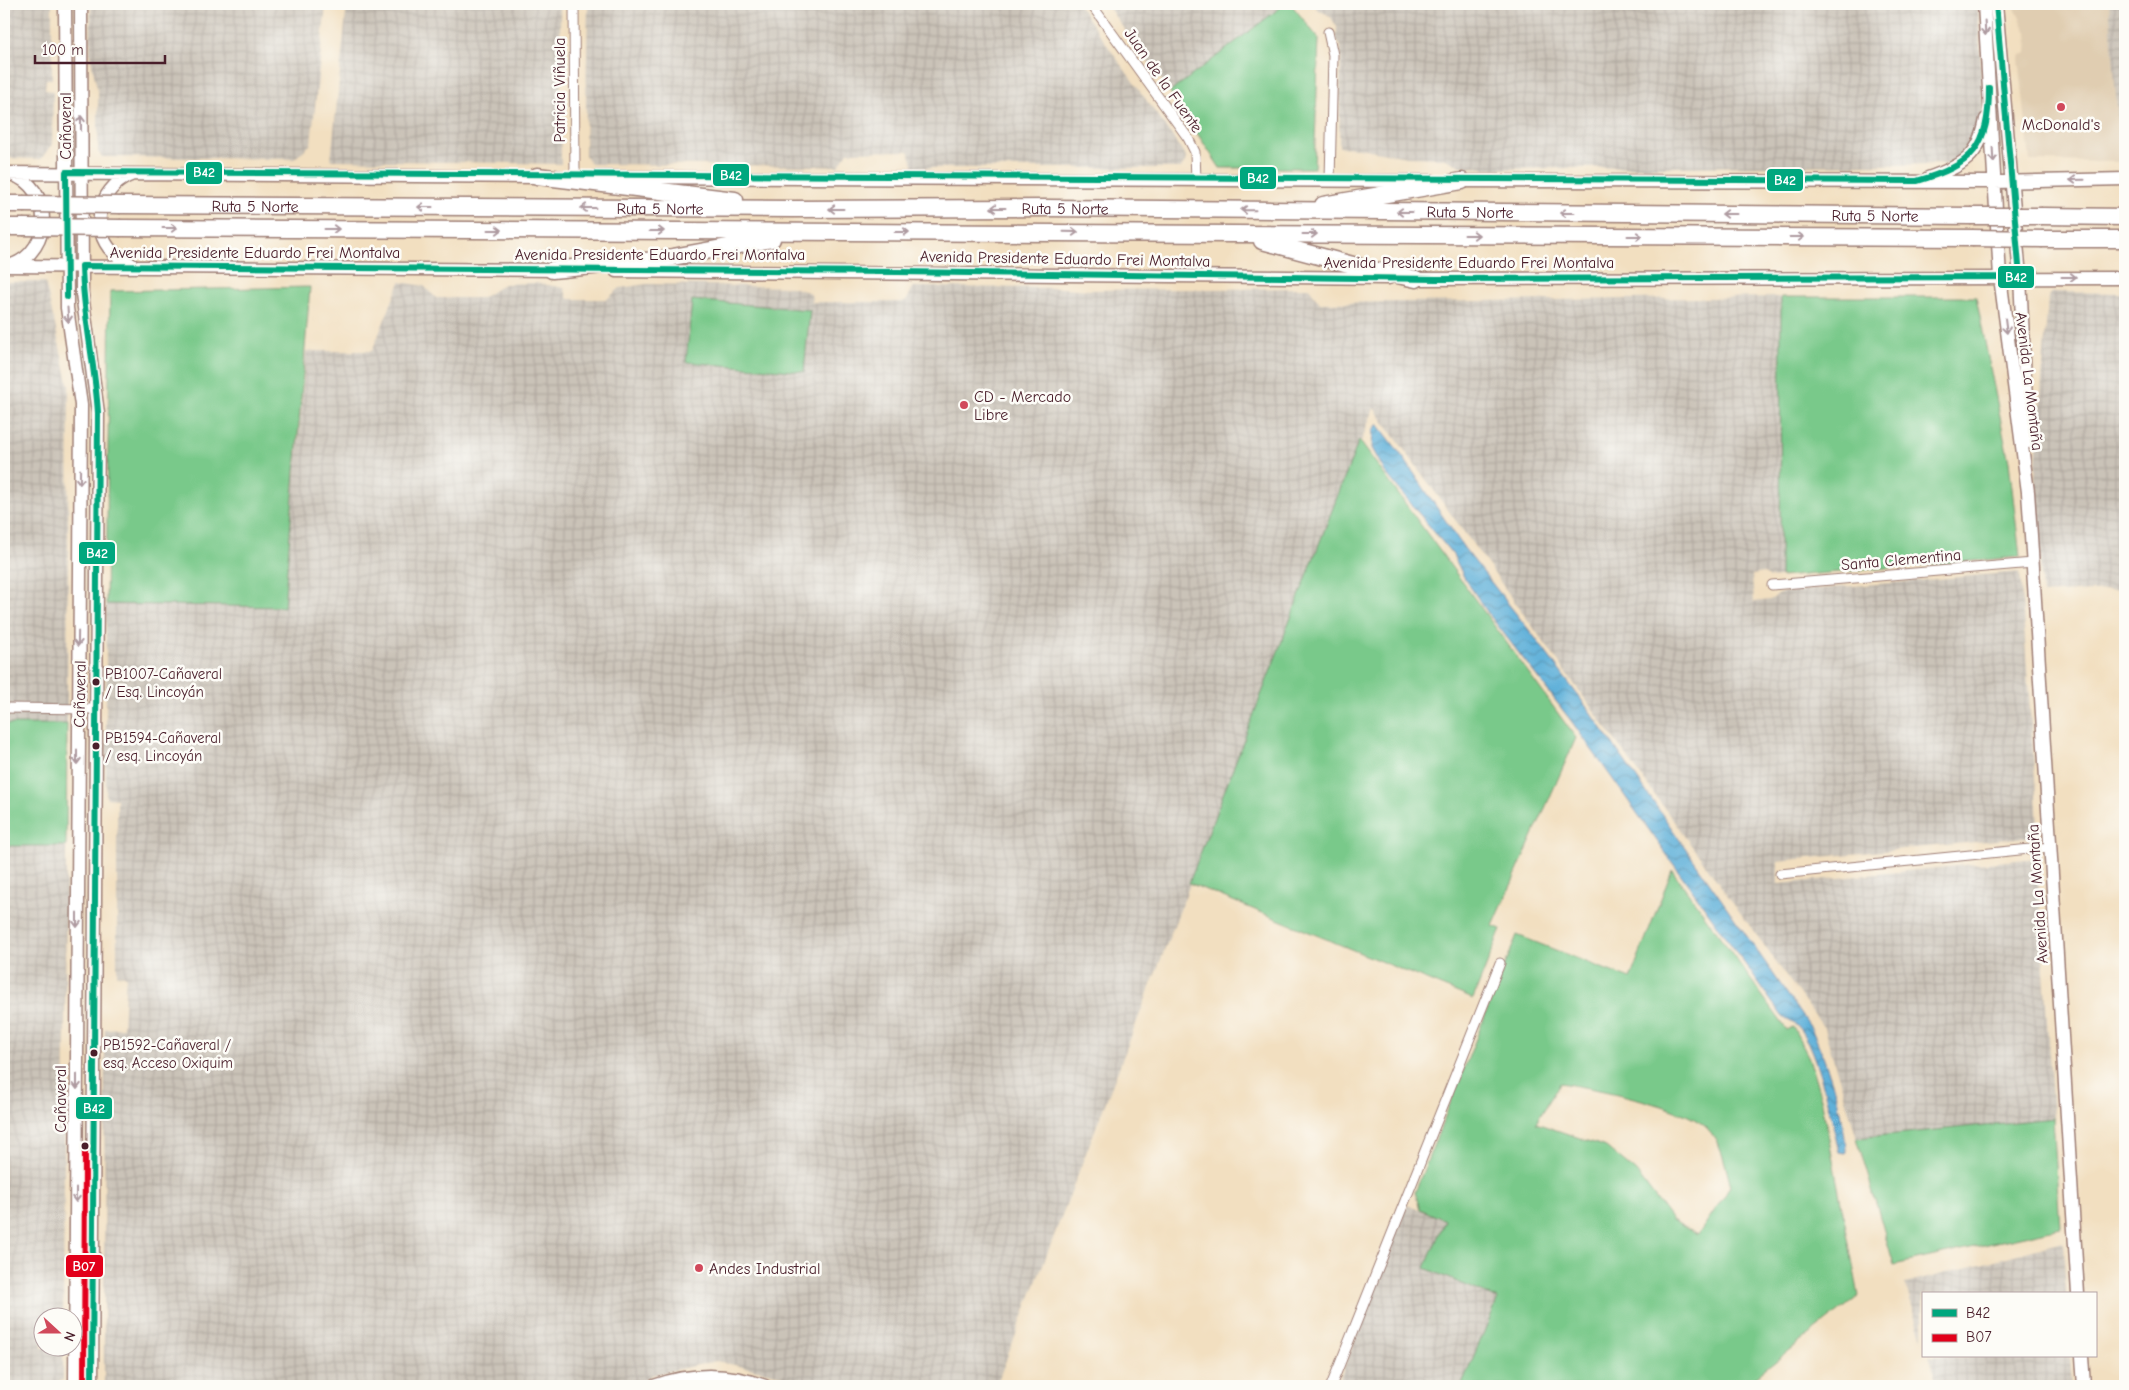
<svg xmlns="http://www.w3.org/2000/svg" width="2129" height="1390" viewBox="0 0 2129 1390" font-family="'Comic Neue',sans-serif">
	<defs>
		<pattern id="industrial-grid" width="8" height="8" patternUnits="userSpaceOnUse" patternTransform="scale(1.25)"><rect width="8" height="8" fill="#cac3b8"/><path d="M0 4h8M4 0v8" fill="none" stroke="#afa79e"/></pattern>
		<pattern id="water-waves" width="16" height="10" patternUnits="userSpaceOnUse" patternTransform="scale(1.25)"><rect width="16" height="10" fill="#5eb0d9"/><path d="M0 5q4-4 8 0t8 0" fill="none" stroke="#508fb0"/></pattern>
	</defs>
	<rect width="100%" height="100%" fill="#fdfcf7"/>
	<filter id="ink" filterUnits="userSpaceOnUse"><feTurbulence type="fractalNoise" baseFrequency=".02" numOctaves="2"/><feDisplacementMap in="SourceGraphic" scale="10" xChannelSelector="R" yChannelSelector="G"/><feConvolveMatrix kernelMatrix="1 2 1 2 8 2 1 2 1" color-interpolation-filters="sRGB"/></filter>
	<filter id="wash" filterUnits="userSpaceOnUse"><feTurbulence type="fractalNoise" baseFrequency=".0096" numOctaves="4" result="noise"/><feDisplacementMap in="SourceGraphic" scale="20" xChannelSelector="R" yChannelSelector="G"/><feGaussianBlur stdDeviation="1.12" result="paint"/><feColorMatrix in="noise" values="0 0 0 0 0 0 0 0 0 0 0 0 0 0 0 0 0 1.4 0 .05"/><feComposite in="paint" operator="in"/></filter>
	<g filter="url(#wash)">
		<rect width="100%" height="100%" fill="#f2dfc0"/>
		<path fill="#e0cdb1" d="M2013,4H2109L2121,162L2030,161L2019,58L2021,55L2027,53L2028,35Z"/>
		<path fill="url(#industrial-grid)" d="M4,4H52V79H46L45,90L53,91L52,144L41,159L4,158Z
			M91,4H326L311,144L294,159L102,157L98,152V93L90,55Z
			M347,4H560L561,164L331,160Z
			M588,4H1078L1179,146L1186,157L1185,162L1181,168H914L909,151L848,152L838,166L591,164L585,155Z
			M1106,4H1285L1170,92Z
			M1314,4H1978L1983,112L1973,136L1954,164L1491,169L1461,166L1443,158L1406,157L1360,148L1339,147L1341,46L1336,40L1337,27L1330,16L1317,9Z
			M2109,4H2125V162H2121Z
			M4,282H45L69,386L67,724H4Z
			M400,282L424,286L436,298H482L504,284L536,283L564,288L568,299H607L620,288L647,284L792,287L808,292L811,294L812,302H902L907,300L913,287L1063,288L1090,290L1309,288L1320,303L1781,297L1780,577L1769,578L1764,573L1752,575L1754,602L1770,600L1783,592L2020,572L2039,836L1778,861V884L2037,858L2053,1118L1857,1138L1824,1028L1374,408L996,1386H797L780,1375L716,1361L652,1375L634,1386H104L105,1029L123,1028L126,976L117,975V799L106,798V604L284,606L306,351H372Z
			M2053,292L2125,293V589L2042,594L2035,477L2048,297Z
			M4,846H66L63,1317L42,1318V1348H63V1380L58,1382V1386H4Z
			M1407,1204L1445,1220L1425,1268L1498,1299L1461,1386H1337Z
			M2063,1242L2066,1294H1923V1339L1905,1284Z
			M1928,1356H2070L2072,1386H1938Z"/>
		<path fill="#79c98a" stroke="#62745a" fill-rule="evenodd" d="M1285,4H1291L1319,39L1314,168H1220L1170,92Z
			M310,287L284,607L106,604L110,291Z
			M1781,297H1976L2009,462L2020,557L1780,577Z
			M692,300L810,310L804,372L686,362Z
			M1359,440L1576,738L1493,926L1501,929L1473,999L1189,883Z
			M4,724H67L66,846H4Z
			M1672,870L1787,1030L1793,1027L1809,1058L1821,1098L1859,1296L1744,1386H1461L1498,1299L1425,1268L1445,1220L1420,1209L1415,1192L1517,935L1630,979ZM1560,1083C1593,1088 1682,1105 1706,1127C1721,1141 1726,1167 1731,1186L1698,1235L1672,1220L1636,1172L1606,1147L1536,1123Z
			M2053,1118L2060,1228L1894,1265L1857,1138Z"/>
		<path fill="url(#water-waves)" stroke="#546882" d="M1378,424L1405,460L1464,548L1533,635L1594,717L1811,1028C1826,1060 1846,1118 1846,1153L1839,1152C1832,1121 1818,1050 1798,1027C1794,1022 1787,1021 1782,1016L1572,722L1488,613L1465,579L1453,555L1385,472L1372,448L1373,430Z"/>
	</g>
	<g filter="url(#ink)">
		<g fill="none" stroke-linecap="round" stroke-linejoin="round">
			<g stroke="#9e7f76" stroke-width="11">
				<path id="street" d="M574,4L575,177
					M1091,4L1188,138L1195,152L1196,180
					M1328,32L1333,55L1330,180
					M1772,585L2033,563
					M4,708L95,709
					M1780,874L2051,847
					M1331,1386L1500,963"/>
			</g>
			<g stroke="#9e7f76" stroke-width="15">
				<path id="secondary" d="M65,4L67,308L81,405L75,1386
					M81,4L82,293L98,413L92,1386
					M1984,4L2000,277L2028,492L2031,536L2078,1294
					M1996,4L2020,277L2028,442
					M4,173L545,177
					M11,174C54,188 53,250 12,265
					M133,174C103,185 89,221 109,248C116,256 125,261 134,266
					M595,177L1433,181
					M1928,178C1962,166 1980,157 1986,119
					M1453,181L1994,182L2125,179
					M4,266L561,270
					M616,271L1389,278
					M1409,279L2125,278
					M2082,1356L2084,1386
					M654,1386C690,1373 728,1373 765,1386"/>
			</g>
			<g stroke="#9e7f76" stroke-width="19">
				<g id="highway">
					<path d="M537,176L735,200"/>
					<path d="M4,204H23"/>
					<path id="s1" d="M121,205L794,209L1047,208L1970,216"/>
					<path d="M1323,205L1462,181"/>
					<path d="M2042,216L2125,217"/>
					<path d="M4,227H23"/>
					<path d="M121,228L1972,238"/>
					<path d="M2043,239H2125"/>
					<path d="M1262,241L1364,268L1416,279"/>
					<path d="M552,270L656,260L772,239"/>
				</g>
			</g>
			<use href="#street" stroke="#fff" stroke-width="9"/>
			<use href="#secondary" stroke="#fff" stroke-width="12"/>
			<use href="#highway" stroke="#fff" stroke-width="16"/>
			<g stroke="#9e7f76" stroke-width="19" stroke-linecap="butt">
				<path id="highway-bridge" d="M23,204L121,205
					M1970,216H2042
					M23,227L121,228
					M1972,238L2043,239"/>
			</g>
			<use href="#highway-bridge" stroke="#fff" stroke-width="16"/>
			<g stroke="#fdfcf7" stroke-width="10">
				<path id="bus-1" d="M67,297L66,172L1917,181C1973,165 1989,147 1989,88
					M92,1386L98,413C95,364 83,316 82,266L898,272L1437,279L2020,277L1996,4"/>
			</g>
			<g stroke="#fdfcf7" stroke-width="10">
				<path id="bus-2" d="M84,1386L85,1146"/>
			</g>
			<use href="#bus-1" stroke="#00a77e" stroke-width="6"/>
			<use href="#bus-2" stroke="#e2001a" stroke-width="6"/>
		</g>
		<defs><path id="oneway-shaft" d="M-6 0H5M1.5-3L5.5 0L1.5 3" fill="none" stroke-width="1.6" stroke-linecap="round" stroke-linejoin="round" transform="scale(1.25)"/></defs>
		<g stroke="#ae9aa0">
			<use href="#oneway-shaft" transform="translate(1985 28) rotate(87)"/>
			<use href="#oneway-shaft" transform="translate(81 123) rotate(-90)"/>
			<use href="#oneway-shaft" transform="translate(1993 155) rotate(87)"/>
			<use href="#oneway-shaft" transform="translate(2077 180) rotate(179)"/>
			<use href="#oneway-shaft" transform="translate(425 207) rotate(-180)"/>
			<use href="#oneway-shaft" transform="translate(588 208) rotate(-180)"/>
			<use href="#oneway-shaft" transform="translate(998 208) rotate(180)"/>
			<use href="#oneway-shaft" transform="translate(836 209) rotate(180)"/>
			<use href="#oneway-shaft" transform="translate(1248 210) rotate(-179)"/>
			<use href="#oneway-shaft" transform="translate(1404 212) rotate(-180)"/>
			<use href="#oneway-shaft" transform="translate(1567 213) rotate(-180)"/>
			<use href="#oneway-shaft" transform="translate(1729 214) rotate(-180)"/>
			<use href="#oneway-shaft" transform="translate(170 228)"/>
			<use href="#oneway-shaft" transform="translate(332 229)"/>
			<use href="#oneway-shaft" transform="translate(495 230)"/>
			<use href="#oneway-shaft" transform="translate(657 231)"/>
			<use href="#oneway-shaft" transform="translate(902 232)"/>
			<use href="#oneway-shaft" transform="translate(1071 232) rotate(1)"/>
			<use href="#oneway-shaft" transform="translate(1310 234)"/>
			<use href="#oneway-shaft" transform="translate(1472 235)"/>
			<use href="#oneway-shaft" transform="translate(1635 236)"/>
			<use href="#oneway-shaft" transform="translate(1797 237)"/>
			<use href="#oneway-shaft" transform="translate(2069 277)"/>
			<use href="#oneway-shaft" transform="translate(68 315) rotate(86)"/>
			<use href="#oneway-shaft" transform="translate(2006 326) rotate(83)"/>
			<use href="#oneway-shaft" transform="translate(80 477) rotate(91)"/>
			<use href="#oneway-shaft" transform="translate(78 639) rotate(91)"/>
			<use href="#oneway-shaft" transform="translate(77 757) rotate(90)"/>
			<use href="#oneway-shaft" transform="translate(77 920) rotate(90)"/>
			<use href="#oneway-shaft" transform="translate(77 1082) rotate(90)"/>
			<use href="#oneway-shaft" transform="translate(76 1195) rotate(90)"/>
		</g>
	</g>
	<g fill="#d1495b" stroke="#fdfcf7" stroke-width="2">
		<circle cx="2061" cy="107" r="5"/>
		<circle cx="964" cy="405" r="5"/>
		<circle cx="699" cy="1268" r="5"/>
	</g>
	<g fill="#4a1f2b" stroke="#fdfcf7" stroke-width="2">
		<circle cx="96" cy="682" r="4.5"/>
		<circle cx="96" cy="746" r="4.5"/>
		<circle cx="94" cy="1053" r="4.5"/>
		<circle cx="85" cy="1146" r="4.5"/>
	</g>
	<g text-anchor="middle" stroke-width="5" stroke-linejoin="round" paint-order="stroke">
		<g font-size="15" fill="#4a1f2b" stroke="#fdfcf7" text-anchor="start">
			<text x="105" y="679">PB1007-Cañaveral<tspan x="105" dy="18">/ Esq. Lincoyán</tspan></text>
			<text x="105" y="743">PB1594-Cañaveral<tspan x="105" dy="18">/ esq. Lincoyán</tspan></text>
			<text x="103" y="1050">PB1592-Cañaveral /<tspan x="103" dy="18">esq. Acceso Oxiquim</tspan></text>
		</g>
		<g font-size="16" fill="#4a1f2b" stroke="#fdfcf7">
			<text transform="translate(1164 80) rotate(55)" y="6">Juan de la Fuente</text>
			<text transform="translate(559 90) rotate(-90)" y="6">Patricia Viñuela</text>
			<text transform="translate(65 126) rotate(-90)" y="6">Cañaveral</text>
			<text dy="6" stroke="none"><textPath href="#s1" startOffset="134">Ruta 5 Norte</textPath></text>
			<text dy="6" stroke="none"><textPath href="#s1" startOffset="539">Ruta 5 Norte</textPath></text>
			<text dy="6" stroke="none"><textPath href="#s1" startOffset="944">Ruta 5 Norte</textPath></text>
			<text dy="6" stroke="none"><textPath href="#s1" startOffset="1349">Ruta 5 Norte</textPath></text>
			<text dy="6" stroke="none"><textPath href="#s1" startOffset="1754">Ruta 5 Norte</textPath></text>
			<text x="255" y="258">Avenida Presidente Eduardo Frei Montalva</text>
			<text x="660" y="260">Avenida Presidente Eduardo Frei Montalva</text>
			<text transform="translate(1065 258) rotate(1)" y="6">Avenida Presidente Eduardo Frei Montalva</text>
			<text x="1469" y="268">Avenida Presidente Eduardo Frei Montalva</text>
			<text transform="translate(2030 381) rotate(83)" y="6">Avenida La Montaña</text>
			<text transform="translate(1901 559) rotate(-5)" y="6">Santa Clementina</text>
			<text transform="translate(79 694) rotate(-89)" y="6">Cañaveral</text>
			<text transform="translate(2037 894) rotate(-94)" y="6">Avenida La Montaña</text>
			<text transform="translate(60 1099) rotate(-90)" y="6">Cañaveral</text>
		</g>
		<g font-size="16" fill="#4a1f2b" stroke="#fdfcf7" text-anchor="start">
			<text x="2061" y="130" text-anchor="middle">McDonald's</text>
			<text x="974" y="402">CD - Mercado<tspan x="974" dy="18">Libre</tspan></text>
			<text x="709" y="1274">Andes Industrial</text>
		</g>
	</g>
	<g stroke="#fdfcf7" stroke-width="2">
		<rect x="185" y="161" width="38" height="24" rx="5" fill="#00a77e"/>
		<rect x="712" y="163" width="38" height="24" rx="5" fill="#00a77e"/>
		<rect x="1239" y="166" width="38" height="24" rx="5" fill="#00a77e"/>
		<rect x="1766" y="168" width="38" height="24" rx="5" fill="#00a77e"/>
		<rect x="1997" y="265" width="38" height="24" rx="5" fill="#00a77e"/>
		<rect x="78" y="541" width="38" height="24" rx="5" fill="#00a77e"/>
		<rect x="75" y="1096" width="38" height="24" rx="5" fill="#00a77e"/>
		<rect x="65" y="1254" width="39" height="24" rx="5" fill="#e2001a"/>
	</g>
	<g font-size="14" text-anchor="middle" font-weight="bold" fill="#fff">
		<text x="204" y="177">B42</text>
		<text x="731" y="180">B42</text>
		<text x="1258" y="183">B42</text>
		<text x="1785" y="185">B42</text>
		<text x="2016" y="282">B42</text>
		<text x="97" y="558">B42</text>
		<text x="94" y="1113">B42</text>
		<text x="84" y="1271">B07</text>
	</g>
	<rect width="2129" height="1390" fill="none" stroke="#fdfcf7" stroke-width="20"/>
	<rect x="1922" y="1292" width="175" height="65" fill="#fdfcf7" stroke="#b5a4a5"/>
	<rect x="1932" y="1309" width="25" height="8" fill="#00a77e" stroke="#b5a4a5"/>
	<text x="1966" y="1318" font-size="15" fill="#4a1f2b">B42</text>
	<rect x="1932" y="1334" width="25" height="8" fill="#e2001a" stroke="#b5a4a5"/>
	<text x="1966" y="1342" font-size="15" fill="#4a1f2b">B07</text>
	<g transform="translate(58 1332) rotate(111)"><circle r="24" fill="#fdfcf7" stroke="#b5a4a5"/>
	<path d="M0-4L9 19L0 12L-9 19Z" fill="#d1495b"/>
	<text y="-8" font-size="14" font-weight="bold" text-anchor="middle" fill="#4a1f2b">N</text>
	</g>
	<path d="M35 55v8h130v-8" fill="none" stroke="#4a1f2b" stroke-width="2.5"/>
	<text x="42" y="55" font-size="15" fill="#4a1f2b" stroke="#fdfcf7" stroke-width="4" paint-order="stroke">100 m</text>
</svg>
